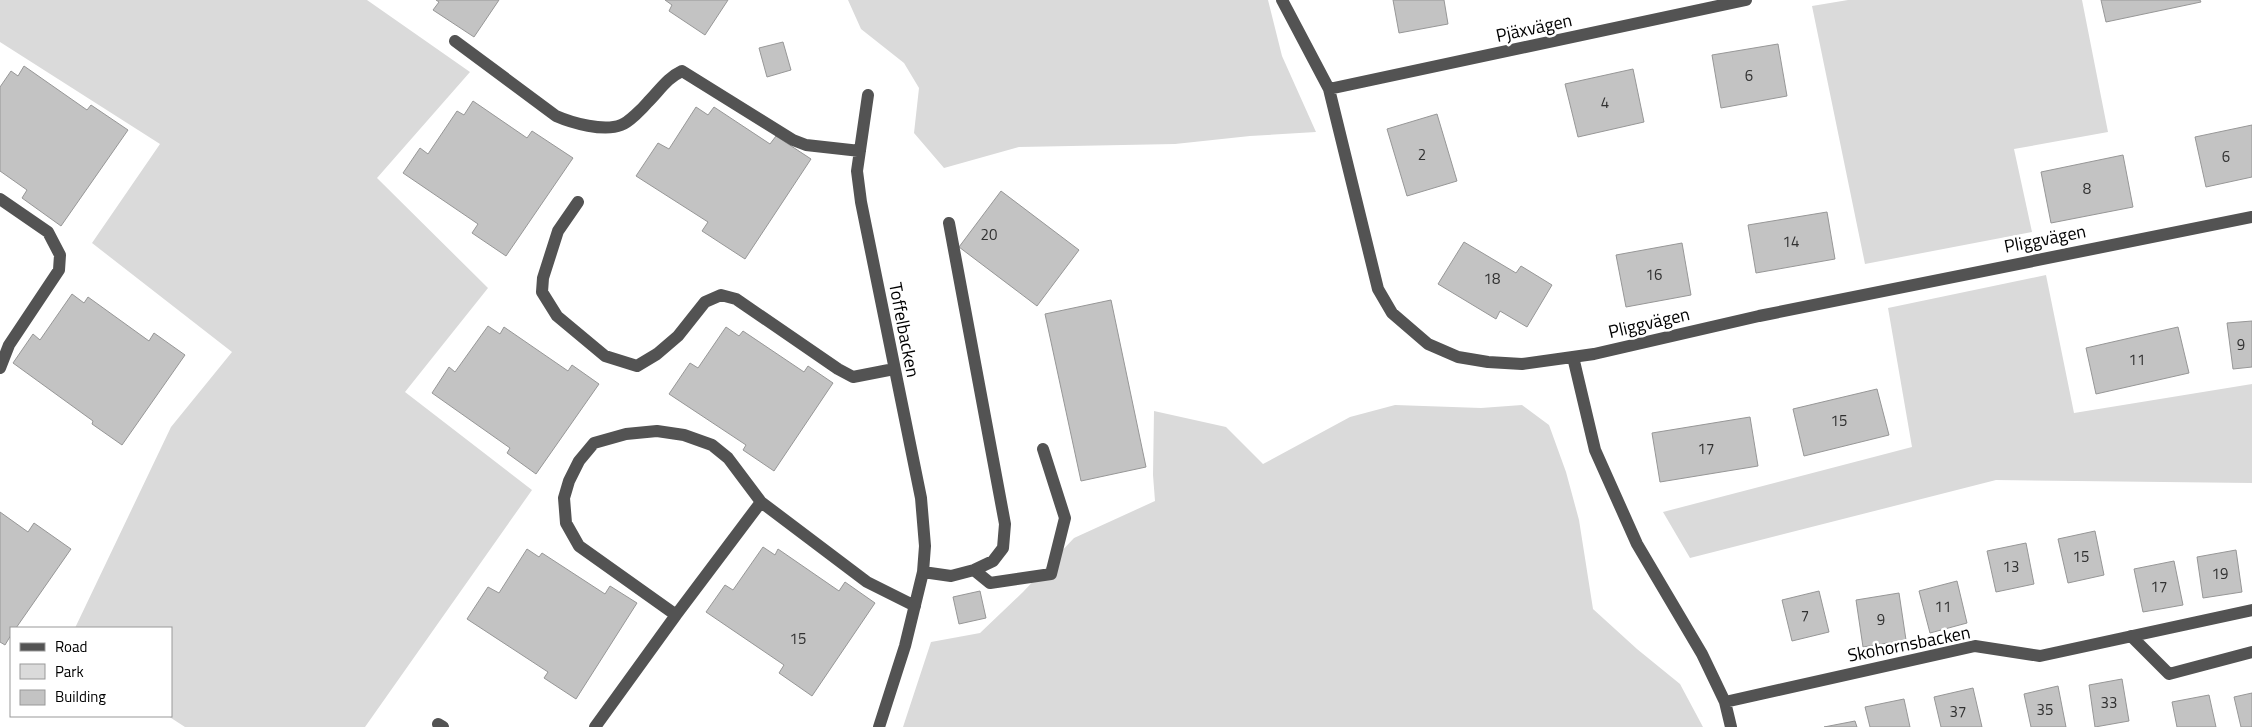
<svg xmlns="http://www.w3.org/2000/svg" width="2252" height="727" viewBox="0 0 2252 727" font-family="'Titillium Web',sans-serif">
	<rect width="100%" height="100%" fill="#fff"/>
	<path fill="#dadada" d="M0,0H367L470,72L377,178L488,288L405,392L532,490L365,727H185L168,716H171V628H75L171,427L232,352L92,243L160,144L0,42Z
		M848,0H1268L1282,56L1316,132L1250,136L1175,144L1019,147L944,168L914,133L919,88L904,63L861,29Z
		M1848,0H2082L2108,132L2014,149L2032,232L1865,264L1812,6Z
		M2046,275L2074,413L2252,384V483L1996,480L1690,558L1663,512L1912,447L1888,308Z
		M1395,405L1481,408L1522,405L1549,425L1566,472L1579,520L1593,609L1637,649L1680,684L1703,727H903L931,642L980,633L1023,592L1074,538L1155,501L1153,475L1154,411L1226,427L1263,464L1350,417Z"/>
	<path fill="#c3c3c3" stroke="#979797" d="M436,0H499L474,37L433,10L439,2Z
		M665,0H728L705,35L669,11L672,5Z
		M1393,0H1444L1448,24L1399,33Z
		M2101,0H2200L2201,2L2106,22Z
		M783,42L791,70L767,77L759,48Z
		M1778,44L1787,96L1721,108L1712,55Z
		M24,66L87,110L91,105L128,130L61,226L22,198L27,190L0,171V87L11,71L18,76Z
		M1633,69L1644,122L1578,137L1565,84Z
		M473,101L527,138L532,131L573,158L506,256L472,233L478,224L403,173L420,148L428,154L457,111L464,115Z
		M696,107L708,115L714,107L770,144L776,136L811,159L745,259L702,231L708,222L636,176L658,143L669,149Z
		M1437,114L1457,181L1407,196L1387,129Z
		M2252,125V177L2206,187L2195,137Z
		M2123,155L2133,207L2051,223L2041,172Z
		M1001,191L1079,250L1037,306L959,247Z
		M1827,212L1835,259L1756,273L1748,225Z
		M1464,242L1516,273L1521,266L1552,285L1527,327L1500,311L1496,319L1438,284Z
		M1682,243L1691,295L1626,307L1616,255Z
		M72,294L84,303L88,297L149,341L154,333L185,355L122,445L92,424L93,421L13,363L33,334L40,340Z
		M1111,300L1146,467L1081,481L1045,314Z
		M2252,321V367L2233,369L2227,323Z
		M488,326L500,334L504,327L568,371L572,365L599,384L536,474L507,453L510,448L432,393L449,367L455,372Z
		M726,327L739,336L743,331L804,372L808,366L833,383L774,471L743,450L746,445L669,394L690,363L698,368Z
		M2178,327L2189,373L2096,394L2086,348Z
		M1877,389L1889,435L1804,456L1793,409Z
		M1750,417L1758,466L1660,482L1652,433Z
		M0,512L28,532L34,523L71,549L16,628H11V635L5,645L0,642Z
		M2095,531L2104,575L2068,583L2058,539Z
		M2026,543L2034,584L1996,592L1987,551Z
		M763,547L775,555L778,549L839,591L845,582L875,603L812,696L779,673L784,665L706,612L725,585L733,590Z
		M527,549L539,557L542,553L605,594L610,586L637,603L576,699L544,678L548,672L467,619L488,587L499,593Z
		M2236,550L2242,592L2203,598L2197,557Z
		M2174,561L2183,605L2143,612L2134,569Z
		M1957,581L1967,623L1930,633L1919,591Z
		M980,591L986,618L959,624L953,597Z
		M1819,591L1829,632L1792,641L1782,600Z
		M1899,593L1906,640L1863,647L1856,600Z
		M2122,679L2129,721L2095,727L2089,685Z
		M2058,686L2066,727H2031L2024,694Z
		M1973,688L1982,727H1941L1934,697Z
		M2252,693V727H2241L2234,697Z
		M2209,695L2216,727H2177L2172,702Z
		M1904,699L1910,727H1870L1865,707Z
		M1855,721L1857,727H1824Z"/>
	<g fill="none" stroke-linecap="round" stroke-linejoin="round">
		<path stroke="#535353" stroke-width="12" d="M1282,0L1329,89L1378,289L1392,313L1428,344L1458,357L1488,362L1522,364L1594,354L1759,316L2252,217
			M455,41L556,116C572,123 604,132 621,125C628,123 643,108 648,102C660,90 667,78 682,71L793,140L806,145L860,151
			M1329,89L1746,0
			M868,95L857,171L861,202L921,498L925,546L923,572L905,646L879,727
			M0,199L48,232L60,255L59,270L9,345L0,368
			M578,202L558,231L543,278L542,292L557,316L605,356L637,366L657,354L678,336L705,302L721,295L736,299L838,369L853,377L894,369
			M1573,357L1595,450L1637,544L1702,654L1725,702L1731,727
			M974,570L990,583L1051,574L1065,518L1043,449
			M923,572L951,576L974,570L993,561L1003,548L1005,524L949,223
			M676,615L761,502
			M2131,636L2169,674L2252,652
			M1725,702L1975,646L2040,656L2252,610
			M438,724L443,727
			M595,727L676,615L579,546L566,523L564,498L569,481L579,461L594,443L626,434L657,431L684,435L712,445L728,458L761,502L867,582L915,606"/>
	</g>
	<g text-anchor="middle" stroke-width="5" stroke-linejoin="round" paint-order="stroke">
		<g font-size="15" fill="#313131">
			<text x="1749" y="81">6</text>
			<text x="1605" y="108">4</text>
			<text x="1422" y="160">2</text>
			<text x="2226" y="162">6</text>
			<text x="2087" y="194">8</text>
			<text x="989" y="240">20</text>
			<text x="1791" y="247">14</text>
			<text x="1654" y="280">16</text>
			<text x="1492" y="284">18</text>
			<text x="2241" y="350">9</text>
			<text x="2137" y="365">11</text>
			<text x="1839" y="426">15</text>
			<text x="1706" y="454">17</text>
			<text x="2081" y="562">15</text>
			<text x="2011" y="572">13</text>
			<text x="2220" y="579">19</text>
			<text x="2159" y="592">17</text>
			<text x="1943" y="612">11</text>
			<text x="1805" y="621">7</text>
			<text x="1881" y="625">9</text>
			<text x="798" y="644">15</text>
			<text x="2109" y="708">33</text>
			<text x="2045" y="715">35</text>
			<text x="1958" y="717">37</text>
		</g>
		<g font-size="18" fill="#000" stroke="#fff">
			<text transform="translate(1534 28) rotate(-12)" y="6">Pjäxvägen</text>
			<text transform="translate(2045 239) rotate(-11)" y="6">Pliggvägen</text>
			<text transform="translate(1649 323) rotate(-13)" y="6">Pliggvägen</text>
			<text transform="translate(904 330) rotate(79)" y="6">Toffelbacken</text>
			<text transform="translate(1909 644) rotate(-11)" y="6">Skohornsbacken</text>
		</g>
	</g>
	<rect x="10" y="627" width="162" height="90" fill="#ffffff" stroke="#999999"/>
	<rect x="20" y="643" width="25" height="8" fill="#535353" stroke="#999999"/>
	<text x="55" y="652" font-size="15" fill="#000000">Road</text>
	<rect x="20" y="664" width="25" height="15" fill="#dadada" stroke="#999999"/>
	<text x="55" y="677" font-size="15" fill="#000000">Park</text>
	<rect x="20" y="690" width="25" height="15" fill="#c3c3c3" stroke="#999999"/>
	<text x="55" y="702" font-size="15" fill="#000000">Building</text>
</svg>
